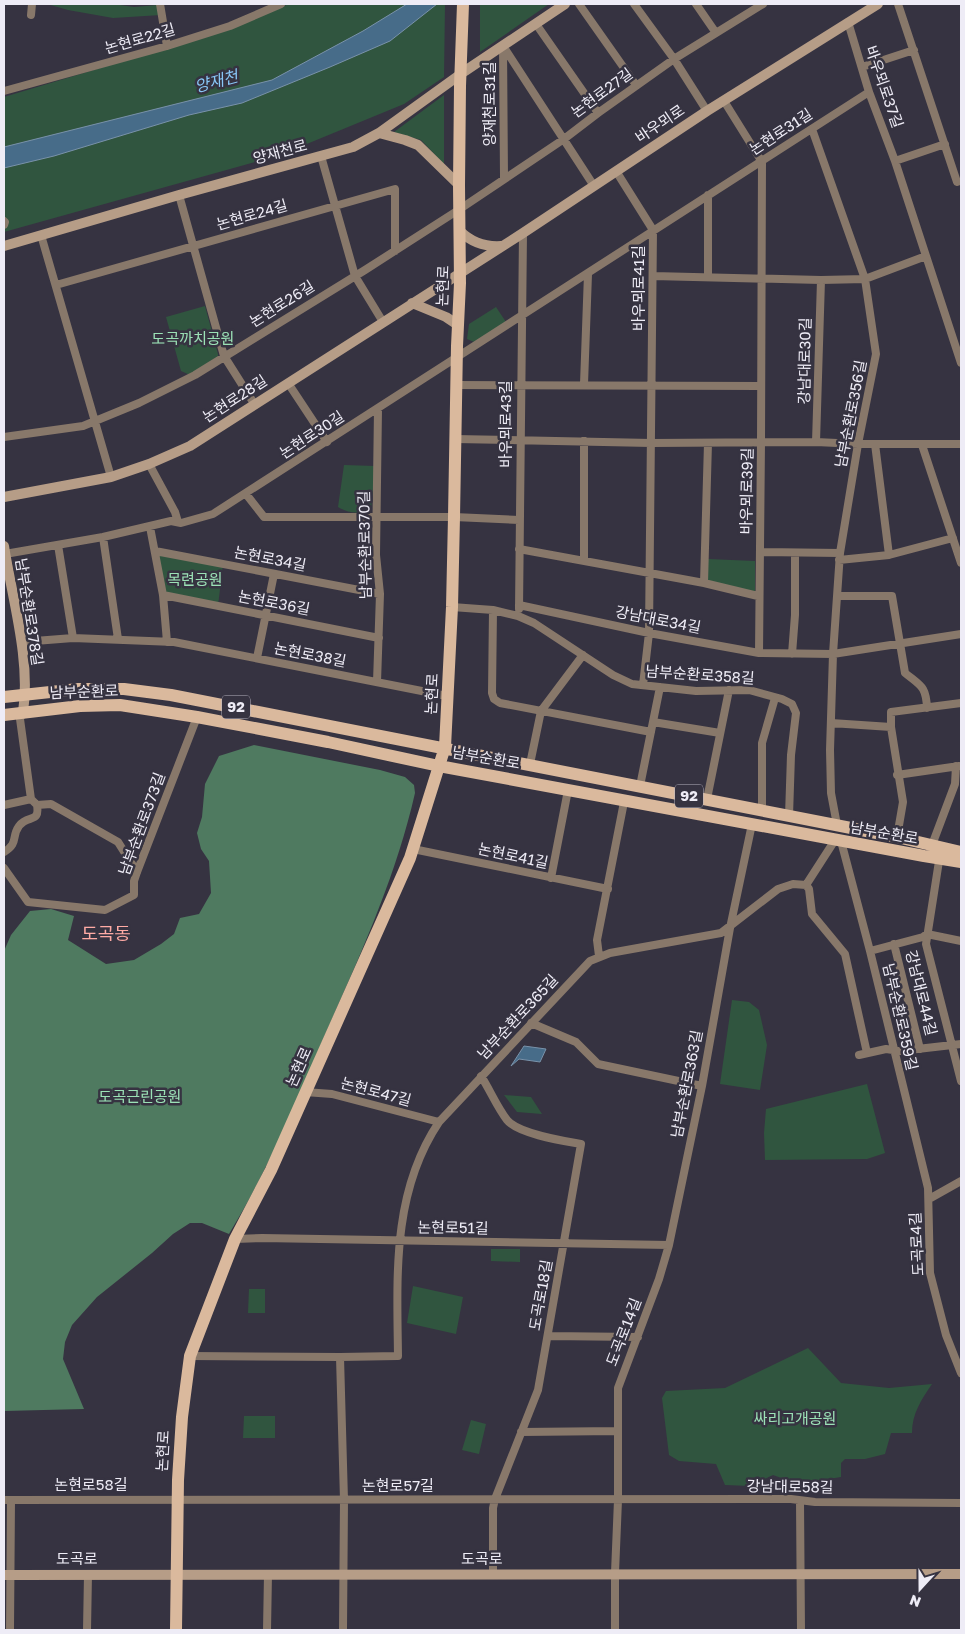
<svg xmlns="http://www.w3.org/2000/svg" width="965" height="1634" viewBox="0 0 965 1634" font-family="'Golos Text','Noto Sans KR',sans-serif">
	<rect width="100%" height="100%" fill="#363341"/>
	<path fill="#30553f" d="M47,4H120V5L134,7L158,5L161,15L113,18L68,10Z
		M289,4H445L444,77L404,104L280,155L4,232V97L220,32Z
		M480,4H549L480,52Z
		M444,95V164L421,140L394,132Z
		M205,306L218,354V356L190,375L181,371L166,317Z
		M496,307L506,322L474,342L467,339L469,324Z
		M344,465L375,466L371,509C359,514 350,514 338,507Z
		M155,551L223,564L218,606L163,595Z
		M708,559L755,561V593L707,581Z
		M732,1000L749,1002L759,1010L767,1045L760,1090L720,1084Z
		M867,1084L885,1153L867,1159L765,1160L764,1133L766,1109Z
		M504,1095L531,1097L542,1114L517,1112Z
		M491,1249H520V1262L491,1261Z
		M413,1286L463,1297L456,1334L407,1323Z
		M249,1289H265V1313H248Z
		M808,1348L841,1383L889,1388L932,1384C921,1400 912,1414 912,1433H891L885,1454L865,1459H845L841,1463V1477L798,1484L773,1475L750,1486L725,1485L716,1464L679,1461L669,1455L662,1398L666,1391L725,1388Z
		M244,1416H275V1438H243Z
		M471,1420L486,1424L479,1454L462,1450Z"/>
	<path fill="#4f7a60" d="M254,745L380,770L405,777L414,785L415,793C396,877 359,958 324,1037C295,1104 267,1172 229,1234L202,1223H190L173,1234L152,1253L97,1297L72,1325L65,1342L63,1359L84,1409L4,1411V951L11,935L30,911L51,909L74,916L68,940L106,964L134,960L161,944L174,934L180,918L199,914L211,893L209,861L201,849L197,833L202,817L205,784L219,756Z"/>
	<path fill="#476c89" stroke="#7992aa" d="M407,4H437L390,41L330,67L242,103L189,115L54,156L4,168V147L272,80L363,31Z
		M524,1046L546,1049L540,1062L519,1059L511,1066Z"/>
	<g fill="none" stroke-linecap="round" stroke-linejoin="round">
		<path stroke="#88786a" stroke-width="8" d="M160,4L167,46
			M579,4L636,85
			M634,4L674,59L707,111
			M696,4L716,33
			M898,4L957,182
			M31,15L32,4
			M848,22L869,92L895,161L961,363
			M536,24L598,113
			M503,46L594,186
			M503,46L504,178
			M862,67L914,50
			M4,91L167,46L230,26L281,4
			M724,101L762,162L761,442L759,653
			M812,129L865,279L876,354L858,444L840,553L833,654L830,750L831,793L837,825
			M321,156L355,276L383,322
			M895,161L945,144
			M616,171L653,230L649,633L643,685
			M179,195L224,356L255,405
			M708,195V276
			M4,221L5,222L4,225
			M41,235L111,477
			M653,276L821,280L865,279L926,256
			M56,285L395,189V251
			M288,383L327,442
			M584,384L588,274
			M456,385L761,386
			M4,437L83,426L139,403L195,375L365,270L460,209L564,139L598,113L674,59L763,4
			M455,439L651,443L816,442L858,444H961
			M584,441V559
			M816,442L821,280
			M875,444L889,555
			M922,445L961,563
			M149,464L175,512L178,522
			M246,494L264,517H454L519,520
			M150,527L163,595L167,642
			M103,537L118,639
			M58,545L73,638
			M519,549L704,583L758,596
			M155,551L380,594
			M760,552L840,553
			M5,554L103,537L171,521L181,523L213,514L869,92
			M839,560L889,555L953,538
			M704,583L708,443
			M163,595L379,638
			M837,596H892L905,673C921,686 926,686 927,708
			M519,605L649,633L759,653L833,654L961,634
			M452,607L493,610L518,616L534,623L613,675L632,684L696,691L749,690L782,699L792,704L796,713L791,755L789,816
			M519,609L523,233
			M493,610L492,693L494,699L500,703L651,732
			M22,642L73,638L174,642L447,696
			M792,654L795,615V553
			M257,658L274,574
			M377,682L380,594L376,555L378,409
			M23,712L20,719L31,799
			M653,722L720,733
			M831,723L891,727
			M530,764L541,711L583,655
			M897,775L959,766
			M640,786L660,687
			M31,799L37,805L51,804L118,842L137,872
			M707,799L729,690
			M4,805L31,799
			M762,811V743L775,698
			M897,837L903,802L891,727V712L961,703
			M841,841L870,951L928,1188L930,1273L946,1335L961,1373
			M932,845L955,784L956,766
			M413,849L608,889
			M4,852C19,843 11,837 19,826C28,814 40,824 37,805
			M939,861L926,944L961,1081
			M4,868L28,902L105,910L134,895V881L137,872L197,717
			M551,878L568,790
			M806,885L809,889L812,914L845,954L867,1053
			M806,885L835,840
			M894,944L920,1049
			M870,951L923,937L927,934L961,941
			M599,956L597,940L624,802
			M531,1023L576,1042L598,1064L702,1086
			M859,1055L886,1049L900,1051L961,1044
			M481,1076C490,1090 497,1107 507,1120C518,1134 564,1141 581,1144L538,1390L495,1499L493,1508V1573
			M305,1092L332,1094L439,1122
			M929,1199L961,1181
			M235,1239L262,1238L669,1245
			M548,1336L638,1337
			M190,1356L340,1357
			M521,1432L618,1431
			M4,1500L791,1499L815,1502L961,1503
			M800,1501L801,1630
			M10,1630L11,1500
			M87,1630L88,1574
			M267,1630L268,1574
			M343,1630L344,1500L340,1357L398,1356C397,1275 392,1192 439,1122L590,961L610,953L721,933L778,889L793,884L806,885
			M615,1630V1573L618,1500V1388L659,1279L669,1245L702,1086L730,928L752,824"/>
		<path stroke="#b69d87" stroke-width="10" d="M379,133L405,140L418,145L459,185
			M460,231C471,242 485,247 501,246
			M4,246L179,195L353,147L379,133L465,71L565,4
			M412,303L446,317L458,325
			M4,497L111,477L149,464L190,446L523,233L707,111L878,4
			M4,546C12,598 31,660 23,712
			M4,1575L961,1574"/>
		<path stroke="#dab99d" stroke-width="12" d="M4,697L78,689H124L171,695L897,837L961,852
			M4,715L80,706L120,705L197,717L328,742L439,766L924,856L961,862
			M176,1630L178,1480L182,1417L190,1356L235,1239L271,1170L410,858L445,747L452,607L454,517L457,346L460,283L459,185L460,86"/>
		<path stroke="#dab99d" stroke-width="12" d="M460,86L463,4"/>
	</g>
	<g text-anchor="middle" stroke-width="5" stroke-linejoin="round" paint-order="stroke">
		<g fill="#363341" stroke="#b7b4c0" stroke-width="1">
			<rect x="222" y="695.5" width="28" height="23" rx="4"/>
			<rect x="675" y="784.5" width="28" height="23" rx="4"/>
		</g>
		<g font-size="14" font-weight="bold" fill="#eeecf6">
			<text x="236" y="712">92</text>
			<text x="689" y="801">92</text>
		</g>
		<g font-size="15" fill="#eeecf6" stroke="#363341">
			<text transform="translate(140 39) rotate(-16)" y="5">논현로22길</text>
			<text transform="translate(884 87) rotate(71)" y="5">바우뫼로37길</text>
			<text transform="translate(602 93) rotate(-36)" y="5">논현로27길</text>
			<text transform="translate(490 104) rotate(-90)" y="5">양재천로31길</text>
			<text transform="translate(660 124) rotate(-34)" y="5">바우뫼로</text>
			<text transform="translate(781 132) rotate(-33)" y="5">논현로31길</text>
			<text transform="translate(280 152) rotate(-15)" y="5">양재천로</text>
			<text transform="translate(252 215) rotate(-16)" y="5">논현로24길</text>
			<text transform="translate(443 286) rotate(-88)" y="5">논현로</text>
			<text transform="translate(639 288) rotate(-90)" y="5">바우뫼로41길</text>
			<text transform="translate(282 304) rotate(-32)" y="5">논현로26길</text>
			<text transform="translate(805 361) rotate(-89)" y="5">강남대로30길</text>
			<text transform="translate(235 399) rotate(-33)" y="5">논현로28길</text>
			<text transform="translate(851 414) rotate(-79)" y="5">남부순환로356길</text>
			<text transform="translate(506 424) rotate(-90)" y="5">바우뫼로43길</text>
			<text transform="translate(312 435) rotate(-33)" y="5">논현로30길</text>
			<text transform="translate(747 491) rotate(-89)" y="5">바우뫼로39길</text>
			<text transform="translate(365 545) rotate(-91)" y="5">남부순환로370길</text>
			<text transform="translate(270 559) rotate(11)" y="5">논현로34길</text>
			<text transform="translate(274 603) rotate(11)" y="5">논현로36길</text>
			<text transform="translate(29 612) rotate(81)" y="5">남부순환로378길</text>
			<text transform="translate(658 620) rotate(11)" y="5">강남대로34길</text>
			<text transform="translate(310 655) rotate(11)" y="5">논현로38길</text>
			<text transform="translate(700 675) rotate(4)" y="5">남부순환로358길</text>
			<text transform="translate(84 692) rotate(-2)" y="5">남부순환로</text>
			<text transform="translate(432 694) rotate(-87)" y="5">논현로</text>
			<text transform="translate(486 758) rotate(10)" y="5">남부순환로</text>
			<text transform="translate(142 824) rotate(-70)" y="5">남부순환로373길</text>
			<text transform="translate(884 833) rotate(10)" y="5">남부순환로</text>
			<text transform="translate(513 856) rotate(12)" y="5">논현로41길</text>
			<text transform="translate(921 993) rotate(76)" y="5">강남대로44길</text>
			<text transform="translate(518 1017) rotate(-47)" y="5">남부순환로365길</text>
			<text transform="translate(900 1017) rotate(77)" y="5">남부순환로359길</text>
			<text transform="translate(299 1067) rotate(-66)" y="5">논현로</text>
			<text transform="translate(687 1084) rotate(-79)" y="5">남부순환로363길</text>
			<text transform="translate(376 1092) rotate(15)" y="5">논현로47길</text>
			<text transform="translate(453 1228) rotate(1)" y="5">논현로51길</text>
			<text transform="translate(917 1244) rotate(-93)" y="5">도곡로4길</text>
			<text transform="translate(541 1295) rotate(-80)" y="5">도곡로18길</text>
			<text transform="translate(624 1332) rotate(-69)" y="5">도곡로14길</text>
			<text transform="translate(163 1451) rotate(-87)" y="5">논현로</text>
			<text x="91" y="1490">논현로58길</text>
			<text x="398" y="1491">논현로57길</text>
			<text transform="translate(790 1487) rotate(1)" y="5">강남대로58길</text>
			<text x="77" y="1564">도곡로</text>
			<text x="482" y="1564">도곡로</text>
		</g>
		<g font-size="15" fill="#9be1b6" stroke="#363341">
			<text x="193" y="344">도곡까치공원</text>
			<text x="195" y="585">목련공원</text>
			<text x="140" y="1102">도곡근린공원</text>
			<text x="795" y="1424">싸리고개공원</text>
		</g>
		<g font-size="16" font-style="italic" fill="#89c7f7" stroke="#363341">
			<text transform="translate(216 81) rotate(-15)" y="6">양재천</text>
		</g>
		<g font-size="18" fill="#ffaba5" stroke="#363341">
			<text x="106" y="940">도곡동</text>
		</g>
	</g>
	<rect width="965" height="1634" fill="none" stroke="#eeecf6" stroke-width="10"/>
	<g transform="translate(920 1589) rotate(201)" stroke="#363341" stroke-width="4" paint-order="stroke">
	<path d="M0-4L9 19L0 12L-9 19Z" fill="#eeecf6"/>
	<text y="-8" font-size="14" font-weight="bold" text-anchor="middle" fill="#eeecf6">N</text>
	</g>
</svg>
